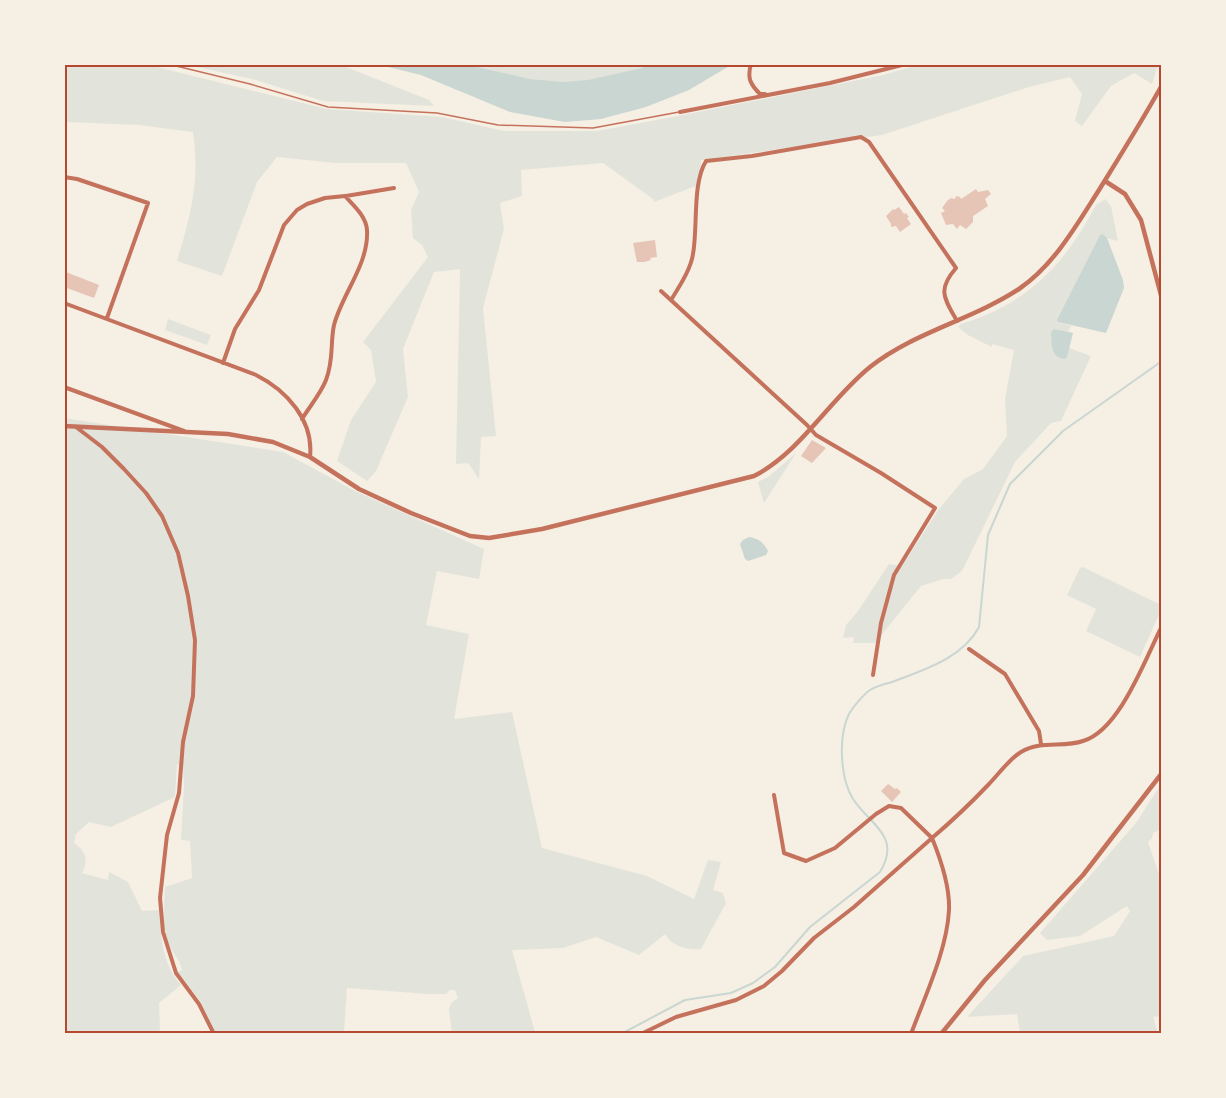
<svg xmlns="http://www.w3.org/2000/svg" width="1226" height="1098" viewBox="0 0 1226 1098" font-family="'Source Serif 4',serif">
	<rect width="100%" height="100%" fill="#f6efe4"/>
	<path fill="#e2e4dc" d="M64,65H149L327,109L442,117L504,131H597L683,115L883,75L918,65H1158L1152,84L1134,73L1111,86L1082,126L1075,121L1082,94L1070,77L1029,87L882,135L701,160L699,186L693,187L654,202L653,199L603,163L521,170L522,196L500,203L504,229L483,308L496,436L481,437L479,479L468,463L456,464L460,269L434,272L403,349L408,397L376,471L367,481L337,461L351,420L376,382L371,350L363,342L428,257L422,245L413,238L411,210L419,192L406,163H335L277,157L257,182L222,276L177,261C191,213 200,183 193,132L139,125L65,122Z
		M188,65H341L429,100L434,106L323,101L252,79Z
		M467,65H649L642,68C616,74 590,82 564,82C531,82 498,72 467,65Z
		M1105,199L1111,206L1118,241L1107,238L1103,234L1100,235L1058,322L1071,326L1068,332L1054,329L1066,357L1069,348L1091,356L1061,421L1051,423L1015,462L962,571L951,579H943L921,586L875,643H853L854,637L843,638L846,625L858,611L889,564L902,566L939,509L964,479L983,469L1007,436L1005,399L1014,350L992,344V347L968,335L958,327L961,324C1028,303 1063,267 1096,205Z
		M168,319L211,335L207,345L165,330Z
		M64,418L283,452L357,492L484,549L479,579L437,571L426,625L469,634L454,719L512,712L542,848L647,876L694,899L708,860L721,862L713,890L723,893L726,903L701,949C688,950 672,947 665,934L639,955L596,937L563,948L512,950L535,1032L532,1033H452L449,1009L451,1003L458,998L455,990H450L446,994H428L347,988L344,1033H215L201,1002L178,972L182,970C180,959 173,954 169,945C162,929 164,904 165,887L192,878L190,841L181,840L184,786L183,768L177,764L175,797L111,827L89,822L76,834L74,843C86,851 89,861 82,873L108,880L109,872L128,882L142,911L159,910C161,937 162,963 181,985L159,1003L160,1030L157,1033H65Z
		M796,453L764,503L758,482L768,477Z
		M1083,567L1161,605V610L1140,657L1086,631L1096,609L1067,595L1080,568Z
		M1161,784V829L1153,833L1152,838L1148,842L1161,880V1016L1153,1017L1158,1033H1020L1017,1014L967,1017L1023,956L1114,936L1130,911L1127,906L1080,936L1047,940L1040,933L1136,823Z"/>
	<path fill="#c9d6d2" d="M380,65H468L530,79L563,82L588,80L642,68L649,65H731L689,90L646,107L601,119L565,122L510,112L421,75Z
		M1103,234L1107,238L1123,280L1124,288L1106,333L1058,322L1057,320L1100,235Z
		M1054,329L1073,333L1067,357L1064,359C1050,356 1052,345 1051,332Z
		M749,537C758,538 764,543 768,551L766,555L748,561L745,559L740,544L743,540Z"/>
	<g fill="none" stroke-linecap="round" stroke-linejoin="round">
		<path stroke="#c9d6d2" stroke-width="2" d="M621,1034L685,1000L731,993L753,983L775,967L810,927L880,872C902,836 870,825 853,799C840,778 838,736 849,714C853,707 864,694 870,690C876,686 885,684 892,682C923,670 962,659 979,627L988,535L1010,484L1063,431L1162,361"/>
	</g>
	<path fill="#e6c5b7" d="M976,189L978,192L988,190L991,194L985,199L988,206L973,216V222L966,229L960,225L957,229L953,224L946,225L941,213L945,211L942,208L947,201L951,198L955,199L956,196L960,197L961,199Z
		M899,207L904,214L906,213L909,217L907,218L911,224L900,232L896,226L891,227V224L886,216L893,209L894,210Z
		M655,240L657,257L650,258L651,260L644,262H637L633,243Z
		M66,272L99,285L94,298L64,287Z
		M812,440L826,448L812,463L801,456Z
		M888,784L895,789L897,788L901,792L892,802L881,791Z"/>
	<g fill="none" stroke-linecap="round" stroke-linejoin="round">
		<path stroke="#c5725c" stroke-width="1.5" d="M168,64L250,84L328,107L437,113L498,125L593,128L679,112"/>
		<path stroke="#c5725c" stroke-width="4" d="M751,64C747,78 750,84 760,94H765
			M680,112L830,83L906,64
			M64,177L77,179L148,203L107,318
			M346,196L394,188
			M661,291L807,425L816,435L881,473L935,508L894,575L881,623L873,675
			M671,300C679,287 691,269 693,254C698,227 692,184 706,161L752,156L861,137L869,142L956,268C937,290 944,298 957,321
			M64,303L256,375C286,390 314,420 310,457
			M223,363L235,329L259,290L284,225L297,210L307,204L325,198L345,196C354,206 366,216 367,230C369,264 342,294 334,325C330,344 334,359 326,380C321,393 310,406 302,419
			M64,387L184,431
			M76,427L102,447L124,469L146,493L162,516L178,553L188,596L195,640L193,696L183,742L179,793L167,835L160,898L163,932L176,973L199,1004L214,1034
			M969,649L1005,674L1039,731L1041,744
			M774,795L784,853L806,861L835,848L876,814L889,806L901,808L932,838C952,821 971,803 989,784C999,774 1009,759 1021,752C1041,740 1063,748 1083,741C1120,730 1145,659 1162,626
			M641,1034L676,1017L736,1000L764,986L782,971L814,938L854,907L932,838C941,860 950,886 949,910C947,950 925,996 911,1034"/>
		<path stroke="#c5725c" stroke-width="4.5" d="M1105,181L1125,194L1141,220L1162,299
			M64,426L228,434L273,442L310,457L359,489L411,513L470,536L489,538L542,529L754,476C801,452 829,400 870,367C914,332 972,320 1019,289C1054,265 1076,226 1099,190C1120,156 1142,121 1162,85
			M941,1034L985,980L1083,875L1162,773"/>
	</g>
	<rect width="1226" height="1098" fill="none" stroke="#f6efe4" stroke-width="132"/>
	<rect x="66" y="66" width="1094" height="966" fill="none" stroke="#b5482f" stroke-width="2"/>
</svg>
